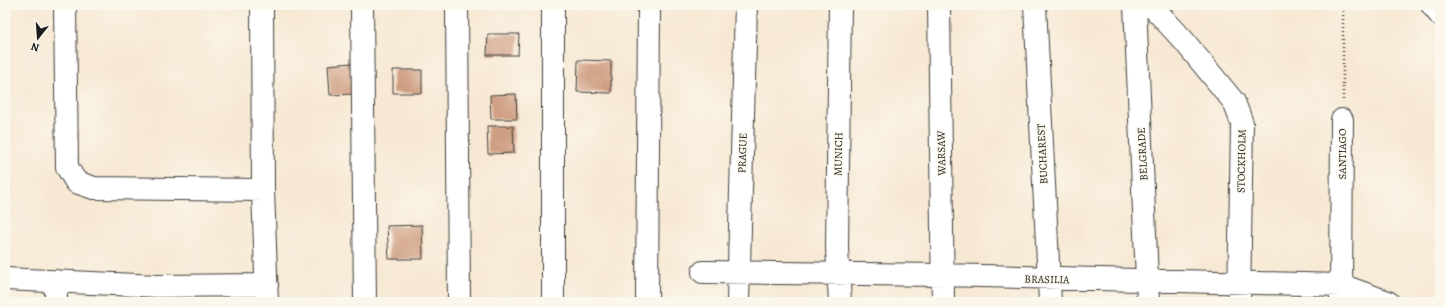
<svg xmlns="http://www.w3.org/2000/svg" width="1445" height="307" viewBox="0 0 1445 307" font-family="Alegreya,serif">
	<rect width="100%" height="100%" fill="#fbf7ec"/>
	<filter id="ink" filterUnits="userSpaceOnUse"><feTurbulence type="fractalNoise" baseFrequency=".025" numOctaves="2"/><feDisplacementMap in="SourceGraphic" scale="8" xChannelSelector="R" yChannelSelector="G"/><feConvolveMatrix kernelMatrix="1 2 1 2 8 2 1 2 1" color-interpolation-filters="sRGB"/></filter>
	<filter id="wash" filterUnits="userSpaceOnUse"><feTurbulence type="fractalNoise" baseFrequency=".012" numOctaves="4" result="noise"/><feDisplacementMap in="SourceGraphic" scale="16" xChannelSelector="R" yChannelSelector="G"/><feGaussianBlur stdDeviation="0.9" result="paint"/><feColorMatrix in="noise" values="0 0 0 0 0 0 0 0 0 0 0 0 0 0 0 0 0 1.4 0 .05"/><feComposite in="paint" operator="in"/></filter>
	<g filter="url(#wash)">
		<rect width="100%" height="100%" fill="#f7e8d3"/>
		<g id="blocks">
			<path fill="#cf9e82" d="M488,34H519L518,55H487Z
				M578,60L611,61V93L577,92Z
				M353,63L355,94L330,95L328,65Z
				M393,70H422V93H393Z
				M516,94L517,119H491L490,95Z
				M487,126H513L514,153L488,154Z
				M422,225L423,259H389L387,226Z"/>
		</g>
	</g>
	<g filter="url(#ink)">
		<use href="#blocks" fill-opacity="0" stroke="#3d3b37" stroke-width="1"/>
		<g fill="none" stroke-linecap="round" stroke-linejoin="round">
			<g stroke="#3d3b37" stroke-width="24">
				<path id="minor" d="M65,5L67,167L76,182L94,188L263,190
					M262,5L263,190L267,302
					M362,5L365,302
					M457,5L459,302
					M840,5L837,248L840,302
					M939,5L943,302
					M1035,5L1050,302
					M1135,5L1148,302
					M1151,5L1184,41L1234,102L1242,123L1239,302
					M1432,5L1440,15
					M703,272L943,275L1341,285L1388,302
					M5,279L158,286L267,285
					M56,302V281
					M553,302V5
					M647,302L649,5
					M738,302L746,5
					M1341,302L1342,120"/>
			</g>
			<path stroke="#3d3b37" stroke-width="2.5" stroke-dasharray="1 3" stroke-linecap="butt" d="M1343,100V5"/>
			<use href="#minor" stroke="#fff" stroke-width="22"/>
		</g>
	</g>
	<g text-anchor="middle" stroke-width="3" stroke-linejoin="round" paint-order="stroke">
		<g font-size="11" fill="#1c1c1c" stroke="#fbf7ec">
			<text transform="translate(742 153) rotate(-88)" y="4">PRAGUE</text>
			<text transform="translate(941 153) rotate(-91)" y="4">WARSAW</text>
			<text transform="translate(838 154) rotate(-89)" y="4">MUNICH</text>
			<text transform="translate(1042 154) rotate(-93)" y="4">BUCHAREST</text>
			<text transform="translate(1142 154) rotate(-93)" y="4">BELGRADE</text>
			<text transform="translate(1342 154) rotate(-90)" y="4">SANTIAGO</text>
			<text transform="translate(1241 161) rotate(-89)" y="4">STOCKHOLM</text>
			<text transform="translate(1047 279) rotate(1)" y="4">BRASILIA</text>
		</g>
	</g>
	<rect width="1445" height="307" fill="none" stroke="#fbf7ec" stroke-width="20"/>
	<g transform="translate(38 38) rotate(197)" stroke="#fbf7ec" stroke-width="3" paint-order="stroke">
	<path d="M0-3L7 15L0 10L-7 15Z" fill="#1c1c1c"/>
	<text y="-6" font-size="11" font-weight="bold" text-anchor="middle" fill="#1c1c1c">N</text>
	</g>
</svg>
